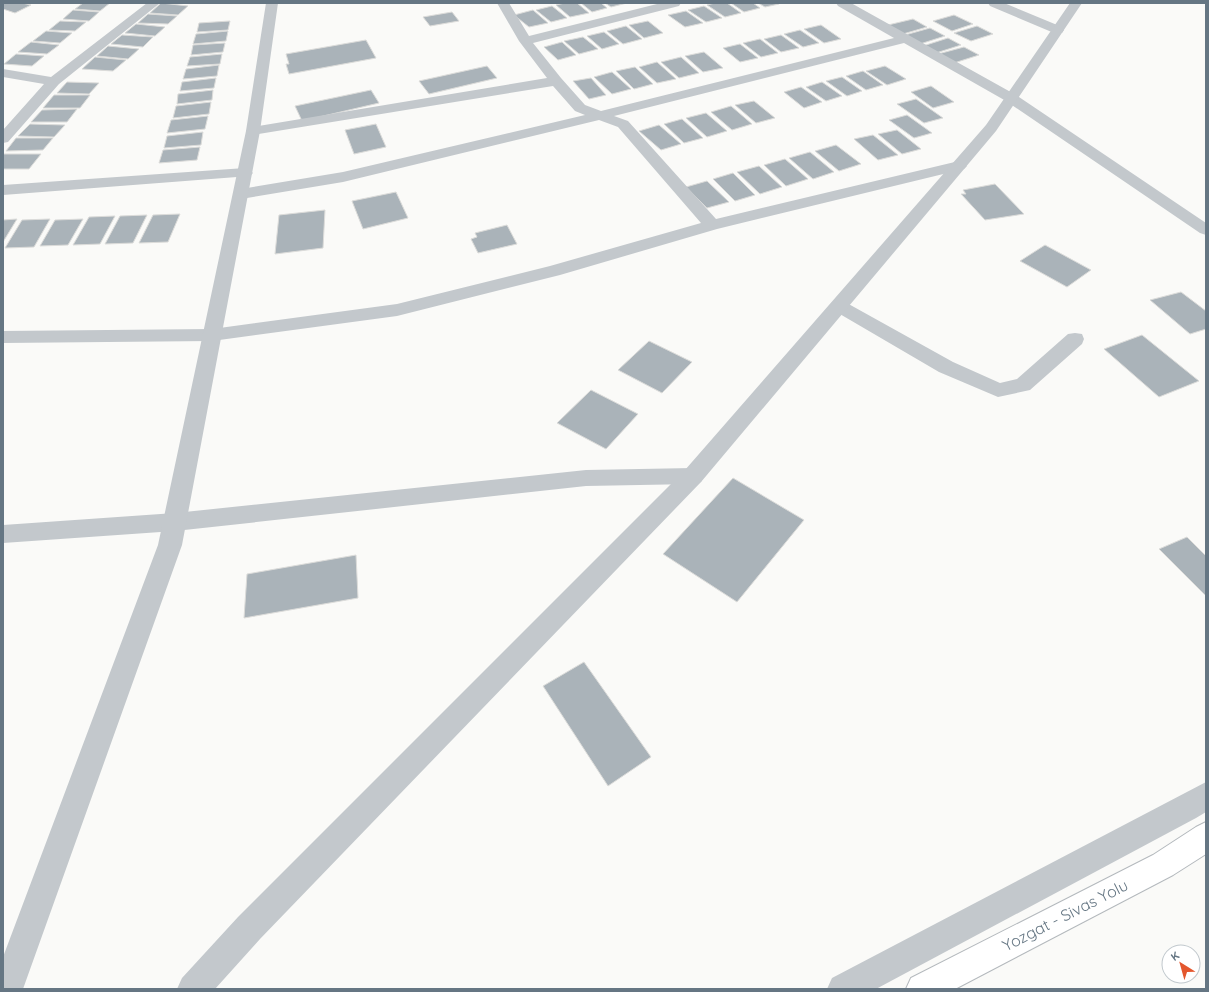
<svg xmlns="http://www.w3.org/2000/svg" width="1209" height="992" viewBox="0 0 1209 992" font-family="Quicksand,sans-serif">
	<rect width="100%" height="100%" fill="#fafaf8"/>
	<path fill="#aab3b9" stroke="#dcdcda" d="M3,3H22L31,5L15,13L3,9Z
		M83,3H110L100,11L75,9Z
		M161,3L188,6L178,15L150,13Z
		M565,3H577L589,13L570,17L556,5Z
		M581,3H601L607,8L592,12Z
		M605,3H627L611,7Z
		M715,3H727L741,13L725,17L707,5Z
		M731,3H753L760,8L744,12Z
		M758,3H778L779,4L765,7Z
		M552,6L567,18L551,22L536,10Z
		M704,6L722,18L706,22L688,10Z
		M73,10L99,12L89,21L63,19Z
		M533,10L548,23L529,27L514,15Z
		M686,11L703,23L685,27L668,15Z
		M452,12L459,21L430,26L423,17Z
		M148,14L177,16L168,24L138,23Z
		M954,15L973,24L952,31L933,21Z
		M913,19L927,27L903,34L888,25Z
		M60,21L86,22L75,31L49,30Z
		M230,21L228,30L197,32L199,23Z
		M648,21L663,33L644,38L629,25Z
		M136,24L165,27L155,36L125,33Z
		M821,25L841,39L824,43L804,29Z
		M626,26L642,39L623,44L607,31Z
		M977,26L993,34L971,41L954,33Z
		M930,28L945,36L920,44L905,35Z
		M800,30L819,43L803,47L784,34Z
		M46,31L72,33L60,43L33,41Z
		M228,31L226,41L193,44L196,34Z
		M604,32L619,44L602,49L587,36Z
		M122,35L153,37L143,47L111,44Z
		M781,35L799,48L781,52L764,39Z
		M583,37L598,49L579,54L564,41Z
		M948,38L961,45L936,53L923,46Z
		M760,39L778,53L761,57L743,43Z
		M366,40L376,58L289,74L286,64H289L286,54Z
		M31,42L59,45L47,54L18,52Z
		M562,42L576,55L558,60L544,47Z
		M225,43L223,52L191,55L193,45Z
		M740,44L758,58L740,62L723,48Z
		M108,46L139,49L128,59L97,56Z
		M964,47L979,55L954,63L938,54Z
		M704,52L723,68L703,72L685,56Z
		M16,54L44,56L32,66L4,64Z
		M222,54L220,64L187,66L190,57Z
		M95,57L126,60L113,71L82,69Z
		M681,57L699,73L679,78L661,62Z
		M657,62L676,79L657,83L639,67Z
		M219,65L217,76L183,79L186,69Z
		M487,66L497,78L429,94L419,81Z
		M885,66L906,79L887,85L866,71Z
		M635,67L653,84L634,89L616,71Z
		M863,71L883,85L866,90L846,76Z
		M612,72L631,89L612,94L594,77Z
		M842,77L862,91L847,96L826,81Z
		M216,78L214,88L180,91L182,82Z
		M591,78L606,95L589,99L573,81Z
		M67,82L99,83L89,94L57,93Z
		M822,82L842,96L826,101L806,87Z
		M931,86L954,102L933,108L911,92Z
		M801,87L822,102L804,108L784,92Z
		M213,90L212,100L177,104L178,94Z
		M371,90L379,103L302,121L295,106Z
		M54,95H90L80,108H43Z
		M916,99L943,118L924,123L897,104Z
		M754,101L775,118L756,123L735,105Z
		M211,102L209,114L173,118L176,106Z
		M731,106L752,124L732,130L711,112Z
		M77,109L67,122H31L42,110Z
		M706,113L727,131L707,137L686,118Z
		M907,115L932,133L914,138L889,120Z
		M208,116L205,129L167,133L171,120Z
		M682,119L703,138L684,143L664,124Z
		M30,124L65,125L54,137L18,136Z
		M376,124L386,147L354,154L345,130Z
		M659,125L681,144L661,150L639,131Z
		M897,130L921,149L902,154L878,134Z
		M203,132L201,145L164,148L167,136Z
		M873,135L898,155L878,160L854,139Z
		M16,138H53L43,150L6,151Z
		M836,145L861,164L839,171L815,151Z
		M200,147L197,160L159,163L163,150Z
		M810,152L834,172L813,179L789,158Z
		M3,154H41L29,169H3Z
		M785,159L808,179L786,186L764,165Z
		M759,166L782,187L760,194L737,172Z
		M733,173L755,195L735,201L713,179Z
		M707,181L729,202L707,208L686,187Z
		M995,184L1024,214L985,220L961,194H966L963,190Z
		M396,192L408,218L363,229L352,201Z
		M325,210L323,248L275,254L279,215Z
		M180,214L168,242L139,243L153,215Z
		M147,215L133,243L105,244L120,216Z
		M115,216L100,244L73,245L89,217Z
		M17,219L3,242V220Z
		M50,219L34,247L5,248L22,220Z
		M83,219L68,245L40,246L55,220Z
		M507,225L517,244L478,253L471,239L477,237L475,233Z
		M1045,245L1091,270L1067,287L1020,261Z
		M1181,292L1206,311V329L1190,334L1150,300Z
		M1142,335L1199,381L1159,397L1104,349Z
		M649,341L692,362L662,393L618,370Z
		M591,390L638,414L606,449L557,423Z
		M733,478L804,520L737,602L663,554Z
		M1187,537L1206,556V596L1159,549Z
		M356,555L358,598L244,618L247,574Z
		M584,662L651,757L608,786L543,686Z"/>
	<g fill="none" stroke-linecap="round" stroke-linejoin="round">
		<g stroke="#b4b9bd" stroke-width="2">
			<path id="trunk" d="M1206,822V854L1173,875L955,989H906L911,978L1153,855L1196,827Z"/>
		</g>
		<path fill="#c3c8cc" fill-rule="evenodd" d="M147,3H160L59,84L8,142L3,143V130L44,84L3,77V69L51,77Z
			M497,3H509L529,36L661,3H681L679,6L533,43L561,78L585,105L601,111L894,38L838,6L836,3H851L1016,95L1206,223V235L1200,233L1006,101L904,43L614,116L628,121L716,219L959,161L964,163L967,166L964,169L717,229L560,275L397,316L212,341L3,343V331L212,329L397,304L550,266L701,223L618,127L599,120L343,182L241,199L235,197L233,194L235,191L241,189L343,172L585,115L575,111L553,86L253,135L248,134L246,131L248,128L253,127L547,78L519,41Z
			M988,3H1004L1062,27L1064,30L1062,33H1054L990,6Z
			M245,168L250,170L253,173L250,176L3,195V185Z
			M839,300L845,302L953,362L1000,383L1017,379L1068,334L1075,333L1082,334L1084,339L1082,344L1030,390L998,397L939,372L833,310L830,306L833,302Z
			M693,468L701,470L704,476L701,482L693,484L586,486L175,531L3,543V525L175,513L586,470Z
			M1206,782V812L1196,818L876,989H827L832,978Z"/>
		<path fill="#c3c8cc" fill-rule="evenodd" d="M266,3H278L260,131L182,545L23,989H3V957L158,545L246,131Z
			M1070,3H1082L996,131L701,482L260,939L215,989H177L182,978L238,917L685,470L986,125Z"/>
		<use href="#trunk" fill="#fff" fill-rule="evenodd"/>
	</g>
	<g text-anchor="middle" stroke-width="4" stroke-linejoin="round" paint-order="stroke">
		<g font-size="16" fill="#657683" stroke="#fff">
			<text transform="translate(1065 915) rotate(-27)" y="6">Yozgat - Sivas Yolu</text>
		</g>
	</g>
	<rect width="1209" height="992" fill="none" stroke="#657683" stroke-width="8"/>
	<g transform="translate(1181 964) rotate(323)"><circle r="19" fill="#ffffff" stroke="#c1c8cd"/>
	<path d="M0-3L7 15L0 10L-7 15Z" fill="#e4572e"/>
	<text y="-6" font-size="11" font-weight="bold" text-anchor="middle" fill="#657683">K</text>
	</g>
</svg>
